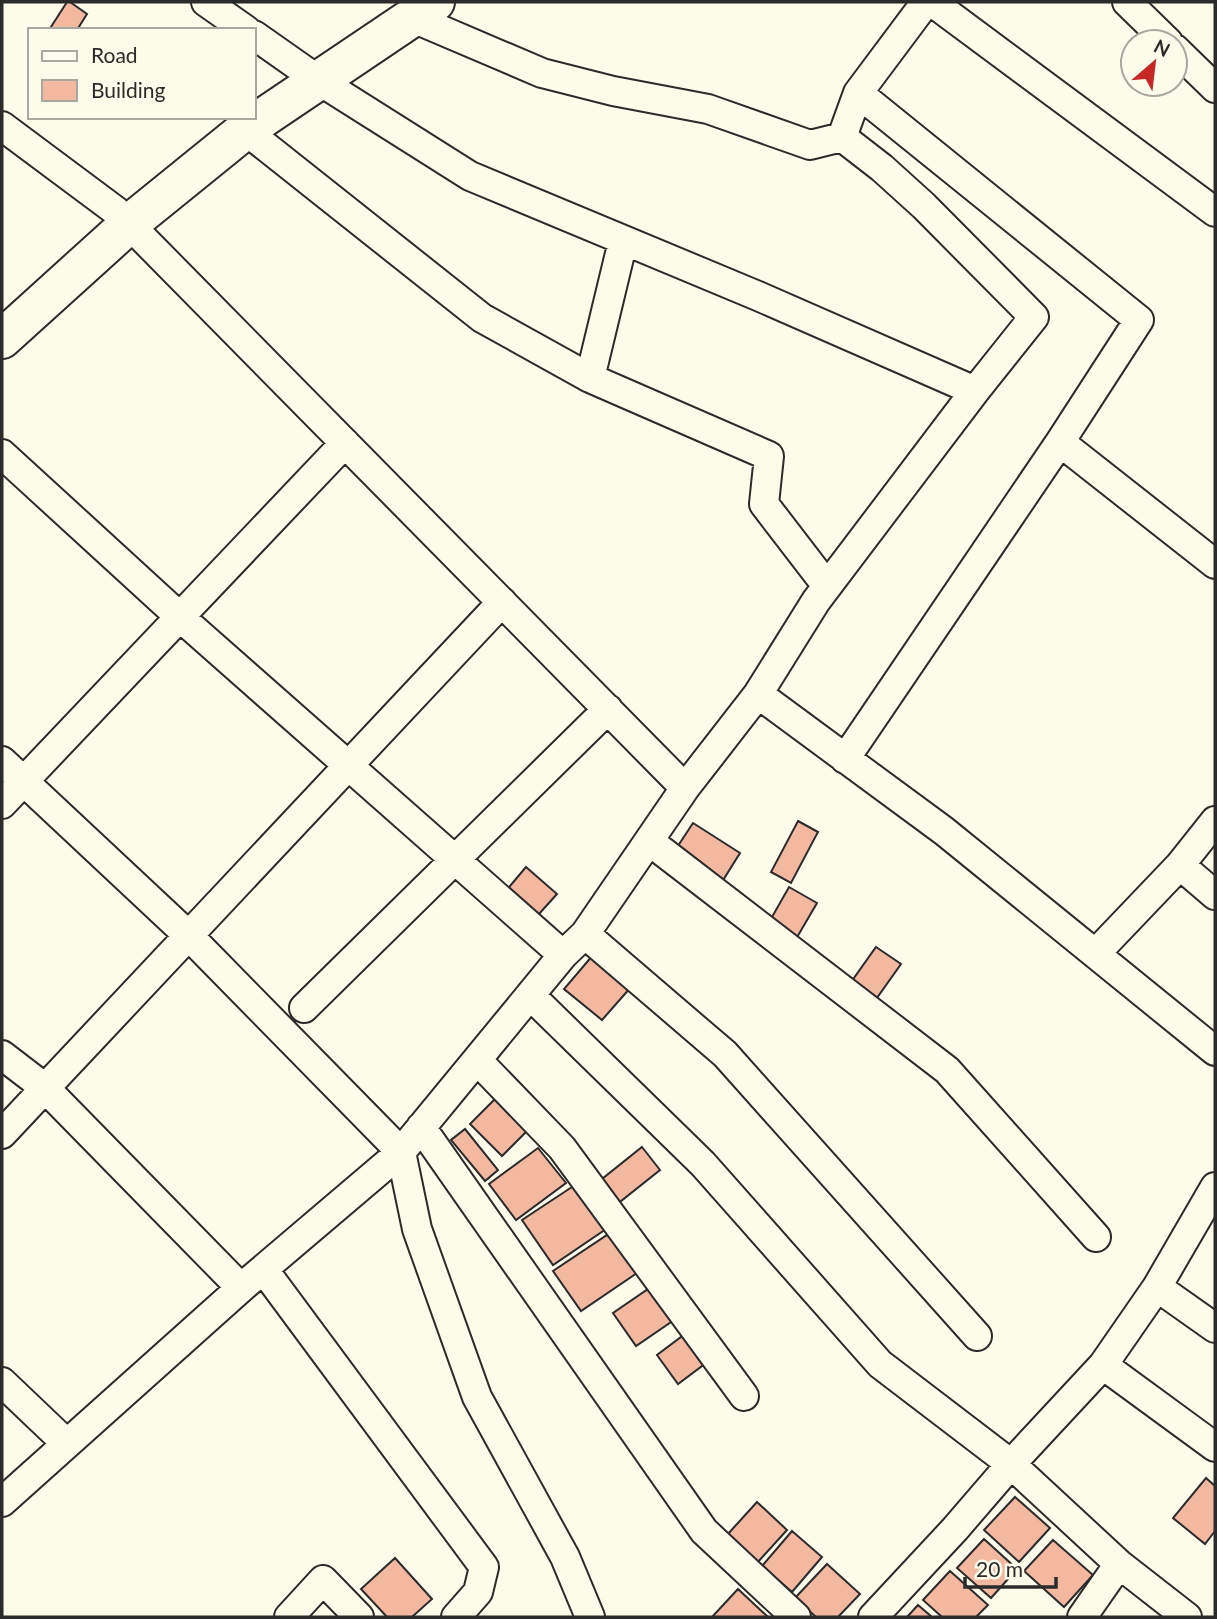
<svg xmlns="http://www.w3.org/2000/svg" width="1217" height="1619" viewBox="0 0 1217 1619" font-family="Lato,sans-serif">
	<rect width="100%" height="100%" fill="#fdfbea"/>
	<path fill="#f2b8a0" stroke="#2b2b2b" stroke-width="2" d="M67,2H70L87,14L77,30H49Z
		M798,821L818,832L791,883L771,872Z
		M693,823L740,853L720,885L672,855Z
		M526,867L557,894L529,925L499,899Z
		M789,887L817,903L796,939L768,924Z
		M876,947L901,964L874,1002L849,985Z
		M593,955L631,987L602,1020L564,989Z
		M498,1096L530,1128L502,1156L470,1124Z
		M465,1129L498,1170L485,1181L451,1140Z
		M642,1147L660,1170L616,1205L597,1183Z
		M538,1148L566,1183L516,1220L489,1184Z
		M578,1183L609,1227L553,1265L522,1220Z
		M610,1233L637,1273L581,1311L553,1271Z
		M651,1287L674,1320L636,1346L613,1313Z
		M689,1331L710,1360L678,1384L657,1355Z
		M1206,1478L1215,1486V1531L1205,1544L1173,1518Z
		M1015,1497L1050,1528L1019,1562L984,1530Z
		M757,1502L787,1530L757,1563L727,1535Z
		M792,1531L822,1557L792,1592L762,1566Z
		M984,1539L1017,1569L991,1598L957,1568Z
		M1053,1540L1093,1575L1064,1607L1024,1571Z
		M395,1558L432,1599L412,1617H387L361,1589Z
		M827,1564L860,1594L838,1617H816L795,1598Z
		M950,1571L988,1605L976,1617H942L923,1600Z
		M738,1589L768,1617H712Z
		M918,1605L932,1617H907Z"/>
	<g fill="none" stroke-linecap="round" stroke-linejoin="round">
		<g stroke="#2b2b2b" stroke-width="32">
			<path id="minor" d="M206,2L246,30
				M932,2L1215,212
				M1127,2L1168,42
				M254,35L318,80L470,176L758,296L975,391
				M1175,49L1215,88
				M2,126L116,211L685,788
				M245,130L482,318L590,378L769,456L764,504L827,586
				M842,137L858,93L926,2
				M590,378L623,241
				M1060,442L1215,564
				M2,454L180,617L563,955
				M758,694L944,831L1215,1051
				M845,759L1060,442L1139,320L858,93
				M2,761L189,936L401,1152L417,1229L477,1397L565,1557L590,1617
				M2,804L345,443
				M649,841L947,1070L1096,1237
				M1180,865L1215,895
				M585,934L725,1054L977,1336
				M1096,953L1180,865L1215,821
				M530,995L703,1164L880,1364L1011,1464L1119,1564L1187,1617
				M304,1008L608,709
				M2,1055L45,1088L241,1288
				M477,1060L562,1148L744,1396
				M421,1127L704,1531L796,1617
				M2,1134L502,602
				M264,1270L484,1567L478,1592L456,1617
				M1157,1287L1215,1328
				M1103,1365L1215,1447
				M2,1382L66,1443
				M2,1502L241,1288L401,1152L563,955L585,934L685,788L758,694L816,601L975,391L1034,317L924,206L882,168L842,137L810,145L708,109L613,91L542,73L413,18
				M289,1617L323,1580L359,1617
				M873,1617L955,1529L1011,1464L1103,1365L1157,1287L1215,1187
				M1082,1617L1119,1564"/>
		</g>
		<g stroke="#2b2b2b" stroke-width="42">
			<path id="secondary" d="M2,339L129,224L245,130L435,2"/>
		</g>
		<use href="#minor" stroke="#fdfbea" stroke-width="28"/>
		<use href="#secondary" stroke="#fdfbea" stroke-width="38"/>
	</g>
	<rect width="1217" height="1619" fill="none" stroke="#2b2b2b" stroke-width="7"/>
	<rect x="28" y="28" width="228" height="91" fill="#fdfbea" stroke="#a9a89e" stroke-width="2"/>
	<rect x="42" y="51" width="35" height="10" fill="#fdfbea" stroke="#a9a89e" stroke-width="2"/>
	<text x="91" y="63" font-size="21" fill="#2b2b2b">Road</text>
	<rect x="42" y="80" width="35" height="21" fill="#f2b8a0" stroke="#a9a89e" stroke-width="2"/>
	<text x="91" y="98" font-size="21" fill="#2b2b2b">Building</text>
	<g transform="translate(1154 63) rotate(28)"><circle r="33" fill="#fdfbea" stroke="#a9a89e" stroke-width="2"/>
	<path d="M0-5L12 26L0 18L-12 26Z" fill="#c62828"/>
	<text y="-10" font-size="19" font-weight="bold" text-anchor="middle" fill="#2b2b2b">N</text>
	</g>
	<path d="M965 1577v10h91v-10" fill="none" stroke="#2b2b2b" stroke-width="3.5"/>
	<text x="976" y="1577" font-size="21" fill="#2b2b2b" stroke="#fdfbea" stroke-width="5" paint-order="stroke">20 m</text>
</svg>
